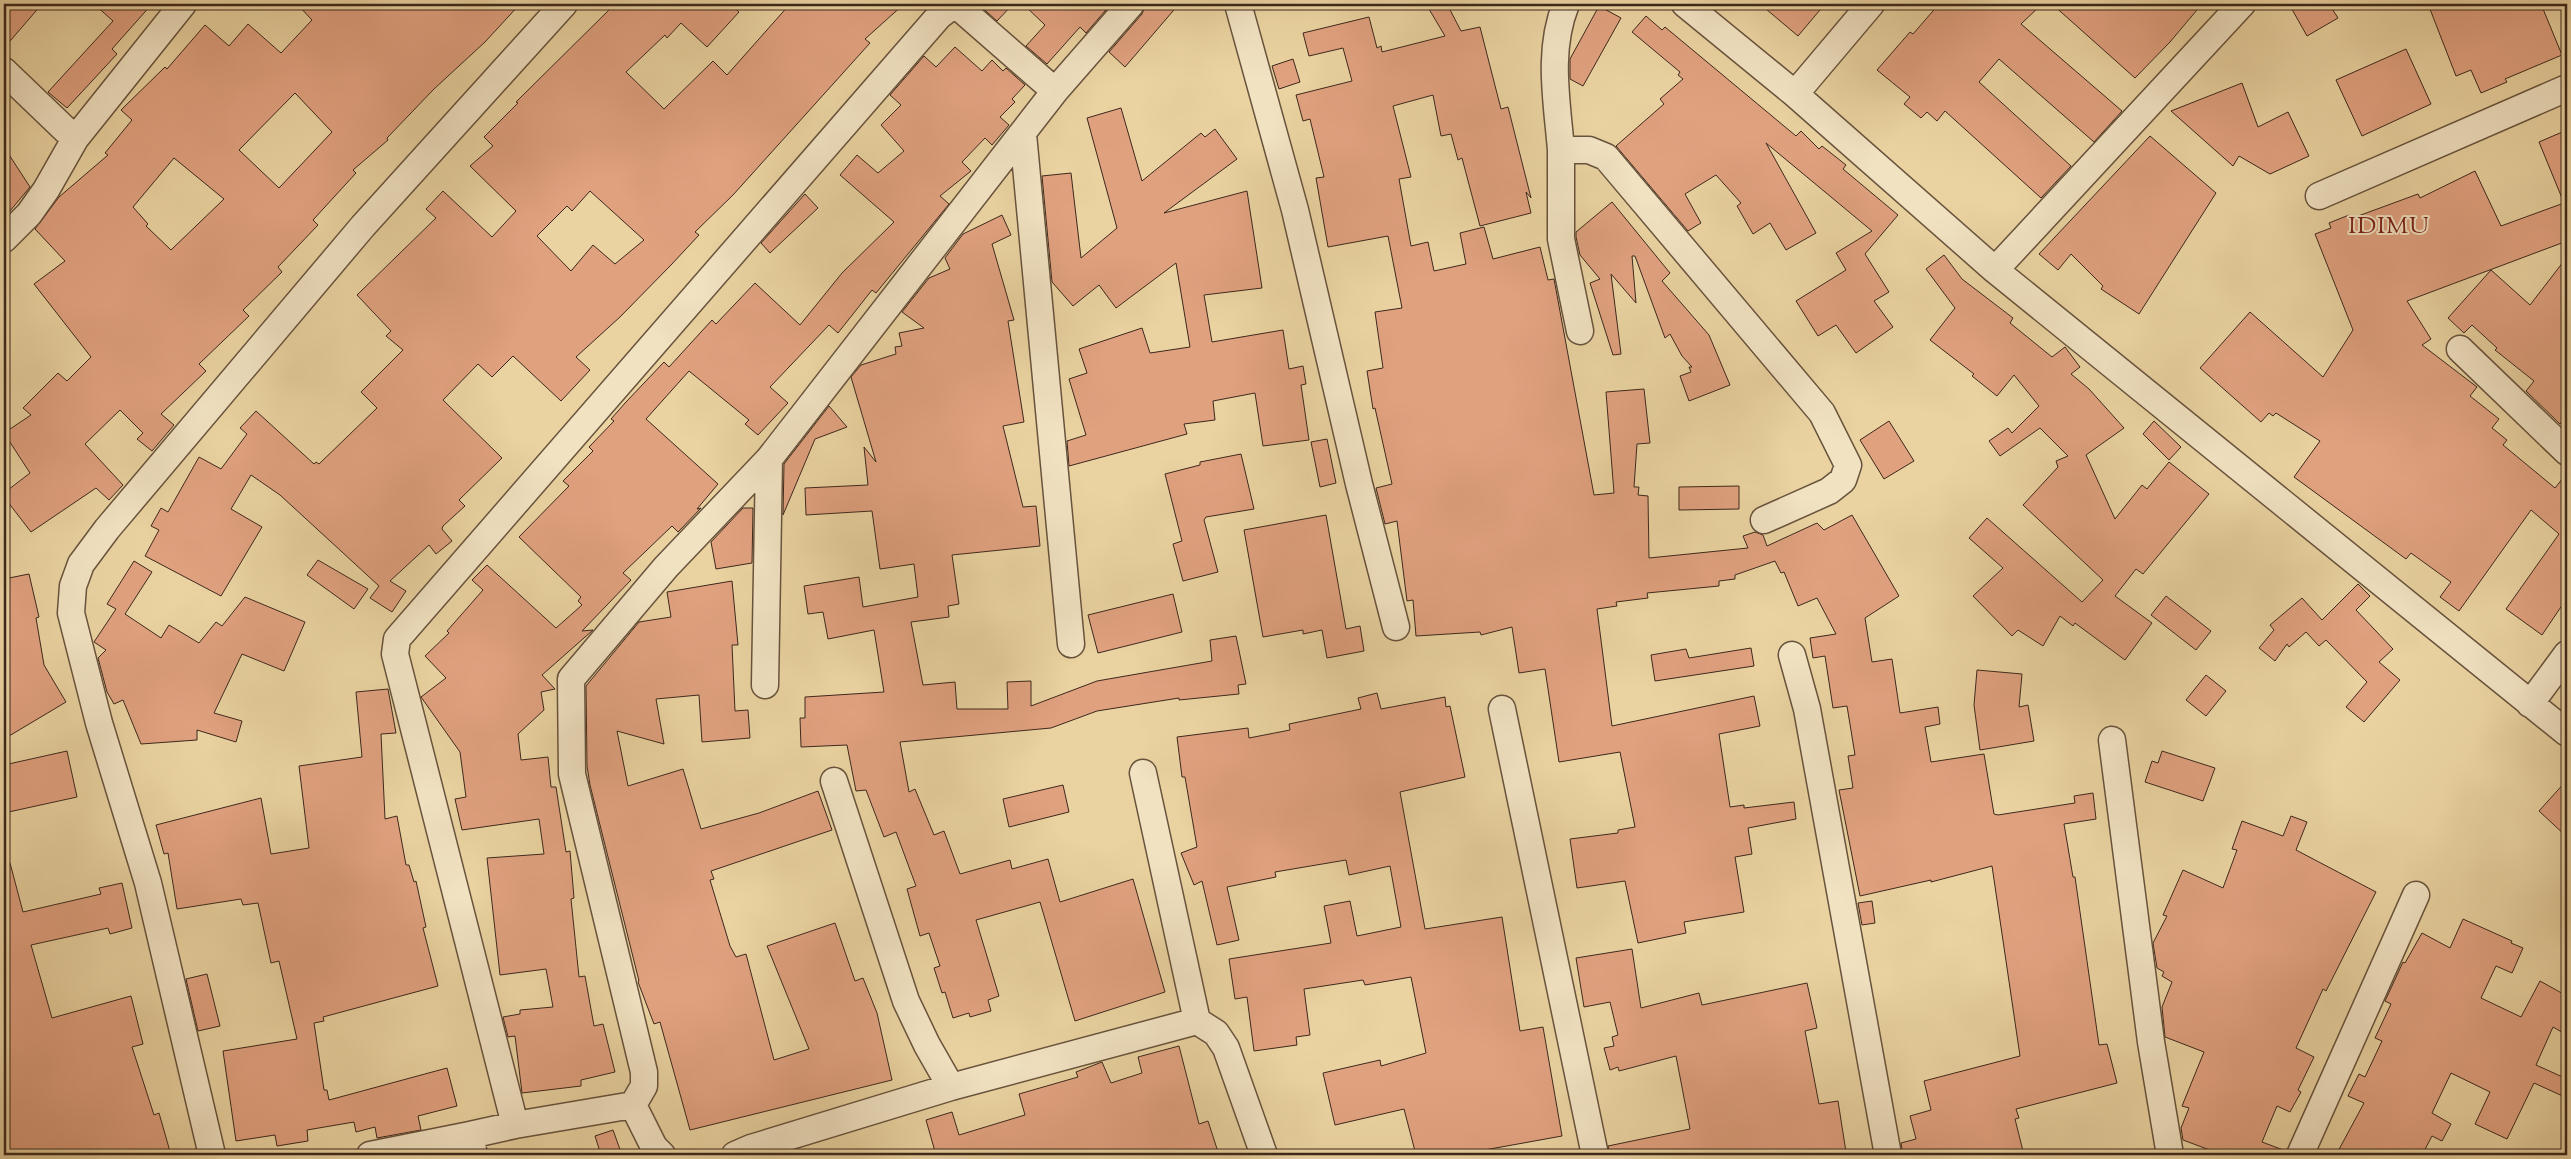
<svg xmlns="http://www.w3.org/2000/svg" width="2571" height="1159" viewBox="0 0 2571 1159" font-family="'Sorts Mill Goudy',serif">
	<rect width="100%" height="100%" fill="#ead3a1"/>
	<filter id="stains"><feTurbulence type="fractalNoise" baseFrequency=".004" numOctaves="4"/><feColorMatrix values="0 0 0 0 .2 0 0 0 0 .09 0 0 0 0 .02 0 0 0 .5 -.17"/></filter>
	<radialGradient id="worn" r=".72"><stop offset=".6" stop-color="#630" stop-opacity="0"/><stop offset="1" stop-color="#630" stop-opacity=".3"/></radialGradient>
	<path fill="#e0a17f" stroke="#3d281c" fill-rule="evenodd" d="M9,4H42L4,48V10Z
		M94,4H152L112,49L117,54L67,108L48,92L113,21Z
		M297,4H520L485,42L434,89L387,138L388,140L353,170L356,173L313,220L318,225L278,267L282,272L243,310L249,316L199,364L206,371L161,414L174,425L152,451L137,439L143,433L120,410L85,444L123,485L109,500L96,488L31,532L4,497V493L30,473L4,433L31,415L23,408L58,373L67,381L91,357L34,284L65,261L35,229L59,197L108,155L105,153L132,120L121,110L165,67L167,69L205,25L229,46L248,24L281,53L312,20ZM295,93L332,132L279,188L239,150ZM174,158L224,199L171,250L146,226L148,224L133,207Z
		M615,4H730L739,12L707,47L681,23L667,38L665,35L626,72L664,109L713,61L727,75L790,4H904L865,39L870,43L733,195L695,232L699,235L671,265L620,317L576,357L590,370L561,401L513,356L492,377L478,364L443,400L502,458L459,500L465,506L443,526L442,529L452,541L436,554L429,545L390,581L406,591L392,612L370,598L379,586L280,495L251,475L231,509L262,527L221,596L145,556L159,530L151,526L161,508L168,512L199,457L221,469L247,434L240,428L256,411L314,464L316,462L319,464L377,408L361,392L403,350L386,336L391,331L357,295L436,218L426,209L443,191L492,237L516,211L470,166L493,146L484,137L518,103L516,102ZM590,191L644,240L615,264L593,245L571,271L537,236L567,206L572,211Z
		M978,4H1013L997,21Z
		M1023,4H1111L1086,33L1080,27L1047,64L1026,46L1045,25Z
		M1146,4H1179L1125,67L1109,52L1142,14Z
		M1426,4H1447L1461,31L1480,27L1501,109L1508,107L1531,198L1526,192L1531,213L1480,226L1462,158L1458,160L1451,134L1441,136L1433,95L1393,106L1411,177L1399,179L1411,246L1428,242L1434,271L1466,264L1460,233L1484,227L1493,259L1540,247L1548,280L1554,279L1594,495L1614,493L1606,392L1644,389L1650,443L1637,444L1634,487H1639L1638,495L1648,496L1649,558L1748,548L1743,536L1755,532L1763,535L1767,546L1817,523L1824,530L1852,515L1899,596L1865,618L1872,662L1892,659L1900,713L1938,707L1940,724L1925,727L1931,762L1984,754L1994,814L1998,815L2075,803L2074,796L2093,793L2096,819L2064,824L2073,877H2075L2099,1045L2107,1044L2117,1083L2016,1109L2019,1118L2015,1119L2024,1155H1903L1901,1143L1916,1139L1910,1116L1931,1110L1924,1081L2020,1056L1992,866L1931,882V880L1860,896L1839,790L1853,788L1848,756L1855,755L1847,706L1833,708L1825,656L1813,658L1810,638L1836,634L1817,598L1798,606L1784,572L1781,573L1775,561L1735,575V579L1719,581V586L1647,593L1648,598L1616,602L1617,606L1597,609L1612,726L1754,696L1760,726L1719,734L1730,807L1744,805V808L1794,802L1796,819L1748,828L1752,854L1735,857L1744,912L1684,922L1686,933L1638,943L1625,881L1577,888L1570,839L1618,833V830L1635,827L1620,752L1559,762L1545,669L1519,673L1512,627L1481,635L1480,632L1416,636L1413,600L1407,601L1397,521L1385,524L1376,488L1392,484L1375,408L1373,409L1367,371L1383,368L1375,312L1402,308L1388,236L1328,247L1316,178L1324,177L1310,119L1303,121L1296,95L1352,81L1343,48L1309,56L1303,33L1369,17L1377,48L1381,46L1382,52L1445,36Z
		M1760,4H1825L1798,36Z
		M1939,4H2042L2021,24L2122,111L2094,142L1999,59L1979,82L2071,166L2041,198L1945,111L1937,121L1927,112L1921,118L1904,104L1910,97L1877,70L1910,32L1913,34Z
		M2052,4H2202L2170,42L2135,78Z
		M2289,4H2329L2338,18L2307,36Z
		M2428,4H2541L2562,55L2505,79L2507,82L2481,93L2471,70L2456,76Z
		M1599,6L1621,18L1583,86L1570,79V59Z
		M1646,16L1662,30L1665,27L1796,136L1801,131L1819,149L1822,146L1846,165L1843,169L1898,215L1865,254L1889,292L1874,301L1893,327L1856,353L1836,325L1818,336L1796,301L1846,270L1836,253L1872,231L1766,143L1816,233L1786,250L1770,223L1753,234L1737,206L1741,203L1716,175L1685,194L1701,223L1688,231L1616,146L1664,104L1660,99L1683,79L1678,75L1680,72L1632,32Z
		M955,47L982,71L992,60L1003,71L1006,68L1025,85L1012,99L1015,102L1000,117L1009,125L992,145L985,138L962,162L971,171L940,196L949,204L876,293L872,290L838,333L829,325L770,387L788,403L758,435L745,424L749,420L689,371L646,419L718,484L697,509L701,508L678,532L672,526L623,573L631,580L582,631L593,630L542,675L555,689L541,692L544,710L518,734L521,760L548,757L551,787H556L566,852L570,851L574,898L571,899L579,977L585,976L594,1026L603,1024L615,1072L581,1080V1086L522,1093L515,1036L508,1037L503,1017L520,1014V1010L553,1007L546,969L500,975L487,858L544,854L539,819L462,830L455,799L466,797L460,752L421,697L446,678L425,656L449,633L447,631L483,590L472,580L487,565L556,628L582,605L578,601L581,597L519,537L569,486L563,481L593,451L589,447L614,421L611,419L626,402L664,362L669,367L712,320L716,324L755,283L800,325L842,273L894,222L840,175L857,155L878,173L904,151L881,125L901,105L890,95L924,56L936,67Z
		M2406,49L2431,104L2362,136L2336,80Z
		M1293,59L1300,82L1279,89L1272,66Z
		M2242,83L2258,127L2288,112L2309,156L2270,174L2239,156L2233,166L2171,111Z
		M1121,108L1142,181L1201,133L1205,137L1215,129L1237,159L1164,213L1247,191L1262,288L1204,295L1212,342L1283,330L1289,369L1303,366L1306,384L1301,385L1309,440L1263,446L1255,393L1213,401L1215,420L1184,424L1187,434L1069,466L1067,441L1086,435L1069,379L1087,373L1079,349L1142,328L1150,353L1190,347L1176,263L1116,308L1099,285L1073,306L1052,282L1042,176L1071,173L1081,258L1117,228L1087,118Z
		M2567,130V241L2407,301L2431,339L2422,345L2477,387L2470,396L2499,419L2492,428L2507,440L2503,445L2555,488L2567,473V598L2542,635L2506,609L2559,534L2531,510L2459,611L2440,597L2451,582L2411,553L2406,559L2294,477L2320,441L2276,413L2273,416L2269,413L2261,422L2200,368L2250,312L2323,377L2353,330L2315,234L2331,228L2329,223L2349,215L2350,219L2418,194L2420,198L2475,171L2501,226L2564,203L2539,142Z
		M2150,136L2216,193L2139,314L2101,289L2103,286L2071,254L2058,270L2039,254Z
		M4,147L30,187L4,218Z
		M805,194L818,208L770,253L761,243Z
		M1612,202L1670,273L1662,281L1709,335L1730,385L1689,401L1680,376L1691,372L1689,367H1692L1682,356L1670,334L1665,338L1635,256H1632L1636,303L1611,274L1621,354L1613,355L1590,283L1600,279L1580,255L1576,237V232Z
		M1002,215L1011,235L992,244L1014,320L1008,321L1024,422L1003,426L1023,507L1036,506L1040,546L952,555L959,604L948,606L949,617L911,622L923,685L955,682L957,709H1008L1007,682L1031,681V706L1097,681L1212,661L1210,640L1236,636L1246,684L1238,685L1239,694L1179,700V698L1097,711L1051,728L900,742L909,792L915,789L934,835L944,831L960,874L1010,860L1012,869L1048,859L1060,902L1133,879L1165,992L1075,1021L1040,902L976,920L999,996L988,1000L991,1011L970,1017L969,1013L953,1018L945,992L942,993L934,968L940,966L929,933L920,936L907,889L916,886L896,832L884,837L866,790L856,791L847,745L801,747L800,718H805V697L884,692L874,630L828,639L823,612L808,614L804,586L859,577L863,607L918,597L914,564L880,569L872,511L806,515L805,488L868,485L864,447L876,462L851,377L861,365L896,354L895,347L902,346L899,333L924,328L902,312L929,278L950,269L945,258L963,234Z
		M1944,255L1962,279L2013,318L2010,323L2052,357L2065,347L2080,367L2071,374L2089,389L2124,428L2086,455L2115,519L2142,485L2147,489L2169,462L2209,494L2143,574L2136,569L2115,596L2152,623L2125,660L2075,623L2073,626L2060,616L2043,646L2018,630L2012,636L1973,596L2003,568L1969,538L1987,518L2082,602L2103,580L2023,505L2058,467L2056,461L2068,456L2040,428L2000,456L1989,441L2008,428L2012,433L2039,406L2014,375L1997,396L1972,376L1974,374L1930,340L1955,308L1926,269Z
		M2567,257V415L2560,424L2526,391L2534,381L2495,350L2497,348L2472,325L2464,333L2448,318L2491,270L2530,305Z
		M829,406L847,427L815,439L783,515L784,464Z
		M1889,421L1914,461L1884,479L1860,440Z
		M2154,421L2181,447L2169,460L2143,434Z
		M1327,439L1336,483L1320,487L1311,442Z
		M1241,454L1254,509L1206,517L1204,520L1218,572L1183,581L1173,544L1182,541L1165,474L1200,465V462Z
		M1739,486V509L1679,510V487Z
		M743,508H753L752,563L716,569L711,542Z
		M1326,515L1346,629L1360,626L1364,651L1327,658L1322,630L1303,634V630L1263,637L1244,530Z
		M318,560L368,589L354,609L307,575Z
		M134,561L152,572L125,614L161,638L169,625L199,643L216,622L222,626L245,597L305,622L284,671L242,654L214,713L242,721L236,742L197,730V740L141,744L123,700L114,704L107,692L98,658L106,650L94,642L116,609L107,604Z
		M29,574L39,617L36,618L44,665L66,702L4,739V579Z
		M732,581L738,645H732L735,711L748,710L750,738L702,742L699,695L656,699L664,744L617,731L628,786L683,769L701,829L759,813L818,791L832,830L711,871L714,879L710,880L730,946L736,957L746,954L774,1060L809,1049L767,946L835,923L855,981L863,978L877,1013L892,1080L690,1130L660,1022L654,1024L638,982L639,981L590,785L587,766L586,686L639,622L671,617L667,592Z
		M2358,584L2370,596L2356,610L2393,649L2379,662L2400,680L2364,722L2346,707L2367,682L2326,640L2319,646L2306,632L2289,647L2287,644L2275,661L2259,648L2274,630L2270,625L2302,598L2322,620Z
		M1173,594L1182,632L1098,653L1088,615Z
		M2166,596L2211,631L2196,650L2151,615Z
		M1751,648L1754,666L1655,681L1651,655L1686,649L1689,658Z
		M1977,670L2022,674L2019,707L2028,705L2034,741L1980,750L1974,705Z
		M2206,675L2226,691L2206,716L2186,700Z
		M388,689L396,733L381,734L385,819L397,816L406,865H409L414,882L416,881L426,927L423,928L438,986L323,1017L324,1021L314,1023L324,1090H327L329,1100L447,1068L457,1106L418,1116L421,1130L377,1138L375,1127L356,1132L354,1122L307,1130L308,1141L277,1146L275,1135L236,1141L223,1051L297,1039L279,961L271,963L258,903L243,905L241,899L177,909L168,853L164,854L156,825L261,798L271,854L309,848L299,766L362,757L356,692Z
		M1377,693L1381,709L1445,697L1446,707L1450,706L1465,777L1400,792L1425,929L1502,917L1520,1031L1543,1027L1562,1136L1457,1155H1416L1404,1109L1335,1125L1323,1073L1380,1060L1381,1066L1426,1053L1411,977L1365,985L1363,980L1304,989L1310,1035L1296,1037L1297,1045L1254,1051L1247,997L1235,999L1229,959L1331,943L1324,906L1350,901L1357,936L1401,927L1390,866L1349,875L1346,860L1275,872L1276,877L1227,887L1239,940L1217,945L1202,881L1194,885L1181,853L1197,847L1185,777H1182L1177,737L1248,728L1249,738L1290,730L1289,724L1361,709L1358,698Z
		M67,751L77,797L4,813V765Z
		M2162,751L2215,768L2203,801L2145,782L2152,761L2158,763Z
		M2567,780V837L2539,811Z
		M1063,785L1069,812L1009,827L1003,799Z
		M2291,816L2307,822L2296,850L2376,892L2326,991L2323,989L2296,1048L2314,1057L2298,1090L2301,1092L2290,1112L2277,1106L2262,1142L2286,1151L2285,1155H2223L2183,1140L2181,1128L2189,1108L2182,1106L2204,1052L2165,1037L2162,1007L2172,982L2162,976L2164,972L2157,968L2153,943L2167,916L2163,915L2183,870L2223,888L2237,850L2232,849L2242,821L2283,836Z
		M10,863L23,912L101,894L99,888L122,883L132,928L110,934L108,928L31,945L52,1018L131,996L143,1044L132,1047L154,1115L159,1113L171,1155H4V963L9,962L4,943V864Z
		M1872,901L1875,923L1862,925L1858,903Z
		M2463,919L2512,941L2511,943L2523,948L2512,973L2496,966L2481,998L2521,1017L2540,981L2567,996V1035L2553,1027L2536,1065L2567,1079V1098L2534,1083L2507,1139L2475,1124L2490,1092L2451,1073L2432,1113L2451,1124L2442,1141L2432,1136L2422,1155H2336L2364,1103L2348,1096L2359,1074L2365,1077L2382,1041L2375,1038L2391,1004L2385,1001L2403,962L2405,963L2422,933L2450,948Z
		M1632,949L1641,1008L1699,993L1702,1005L1807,983L1817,1028L1805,1031L1819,1104L1838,1101L1846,1152L1828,1155H1610L1608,1146L1690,1129L1676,1056L1619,1071L1618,1067L1610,1070L1604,1048L1614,1046L1612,1037L1618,1035L1610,1002L1584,1007L1576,958Z
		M207,974L220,1026L198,1031L186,979Z
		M1179,1046L1199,1124L1208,1121L1219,1155H936L926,1120L952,1112L959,1135L1025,1115L1019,1094L1078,1077L1076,1072L1102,1062L1111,1083L1142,1073L1138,1057Z
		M613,1130L622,1155H601L595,1136Z"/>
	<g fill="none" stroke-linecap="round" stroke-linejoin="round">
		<g stroke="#68533d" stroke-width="29">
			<path id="minor" d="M1238,4L1295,210L1359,484L1396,627
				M1566,4C1547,51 1557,101 1561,150H1589L1606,157L1822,413L1848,465L1843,480L1829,491L1764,520
				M1685,4L1795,94L1995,270L2567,733
				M4,71L75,139
				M1795,94L1871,4
				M1023,134L1071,644
				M1561,150V239L1580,331
				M2319,196L2567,88
				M4,239L29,214L46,190L75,139L183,4
				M1995,270L2242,4
				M2460,349L2567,452
				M1792,655L1807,709L1888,1155
				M765,685L769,459
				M2530,704L2567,654
				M1502,709L1595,1155
				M2112,740L2151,1042L2170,1155
				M834,781L906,1001L927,1045L951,1087
				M1197,1021L1216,1033L1226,1048L1264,1155
				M633,1105L644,1086V1072L572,774L571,679L666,567L769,459L1055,91L1131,4
				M515,1125L395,654L397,639L939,16L952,6L961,9L1055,91
				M470,1135L515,1125L633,1105L654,1147L662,1155
				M212,1155L148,883L99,723L71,613L73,586L81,564L107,529L363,226L564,4
				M370,1155L470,1135L474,1155
				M735,1155L751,1148L951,1087L1197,1021L1143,773
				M2300,1155L2416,895"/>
		</g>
		<use href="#minor" stroke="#f1e2c2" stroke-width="26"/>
	</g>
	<g text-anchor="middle" stroke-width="4" stroke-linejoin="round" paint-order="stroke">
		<g font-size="24" letter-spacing="1" fill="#7a1f14" stroke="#f1e2c2">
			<text x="2389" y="233">IDIMU</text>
		</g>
	</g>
	<rect width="2571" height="1159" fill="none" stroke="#ead3a1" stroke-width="20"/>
	<rect x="5" y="5" width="2561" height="1149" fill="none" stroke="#3d281c" stroke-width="2.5"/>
	<rect x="10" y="10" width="2551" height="1139" fill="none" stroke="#3d281c"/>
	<rect width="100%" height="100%" filter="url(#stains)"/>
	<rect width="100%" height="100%" fill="url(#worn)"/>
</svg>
